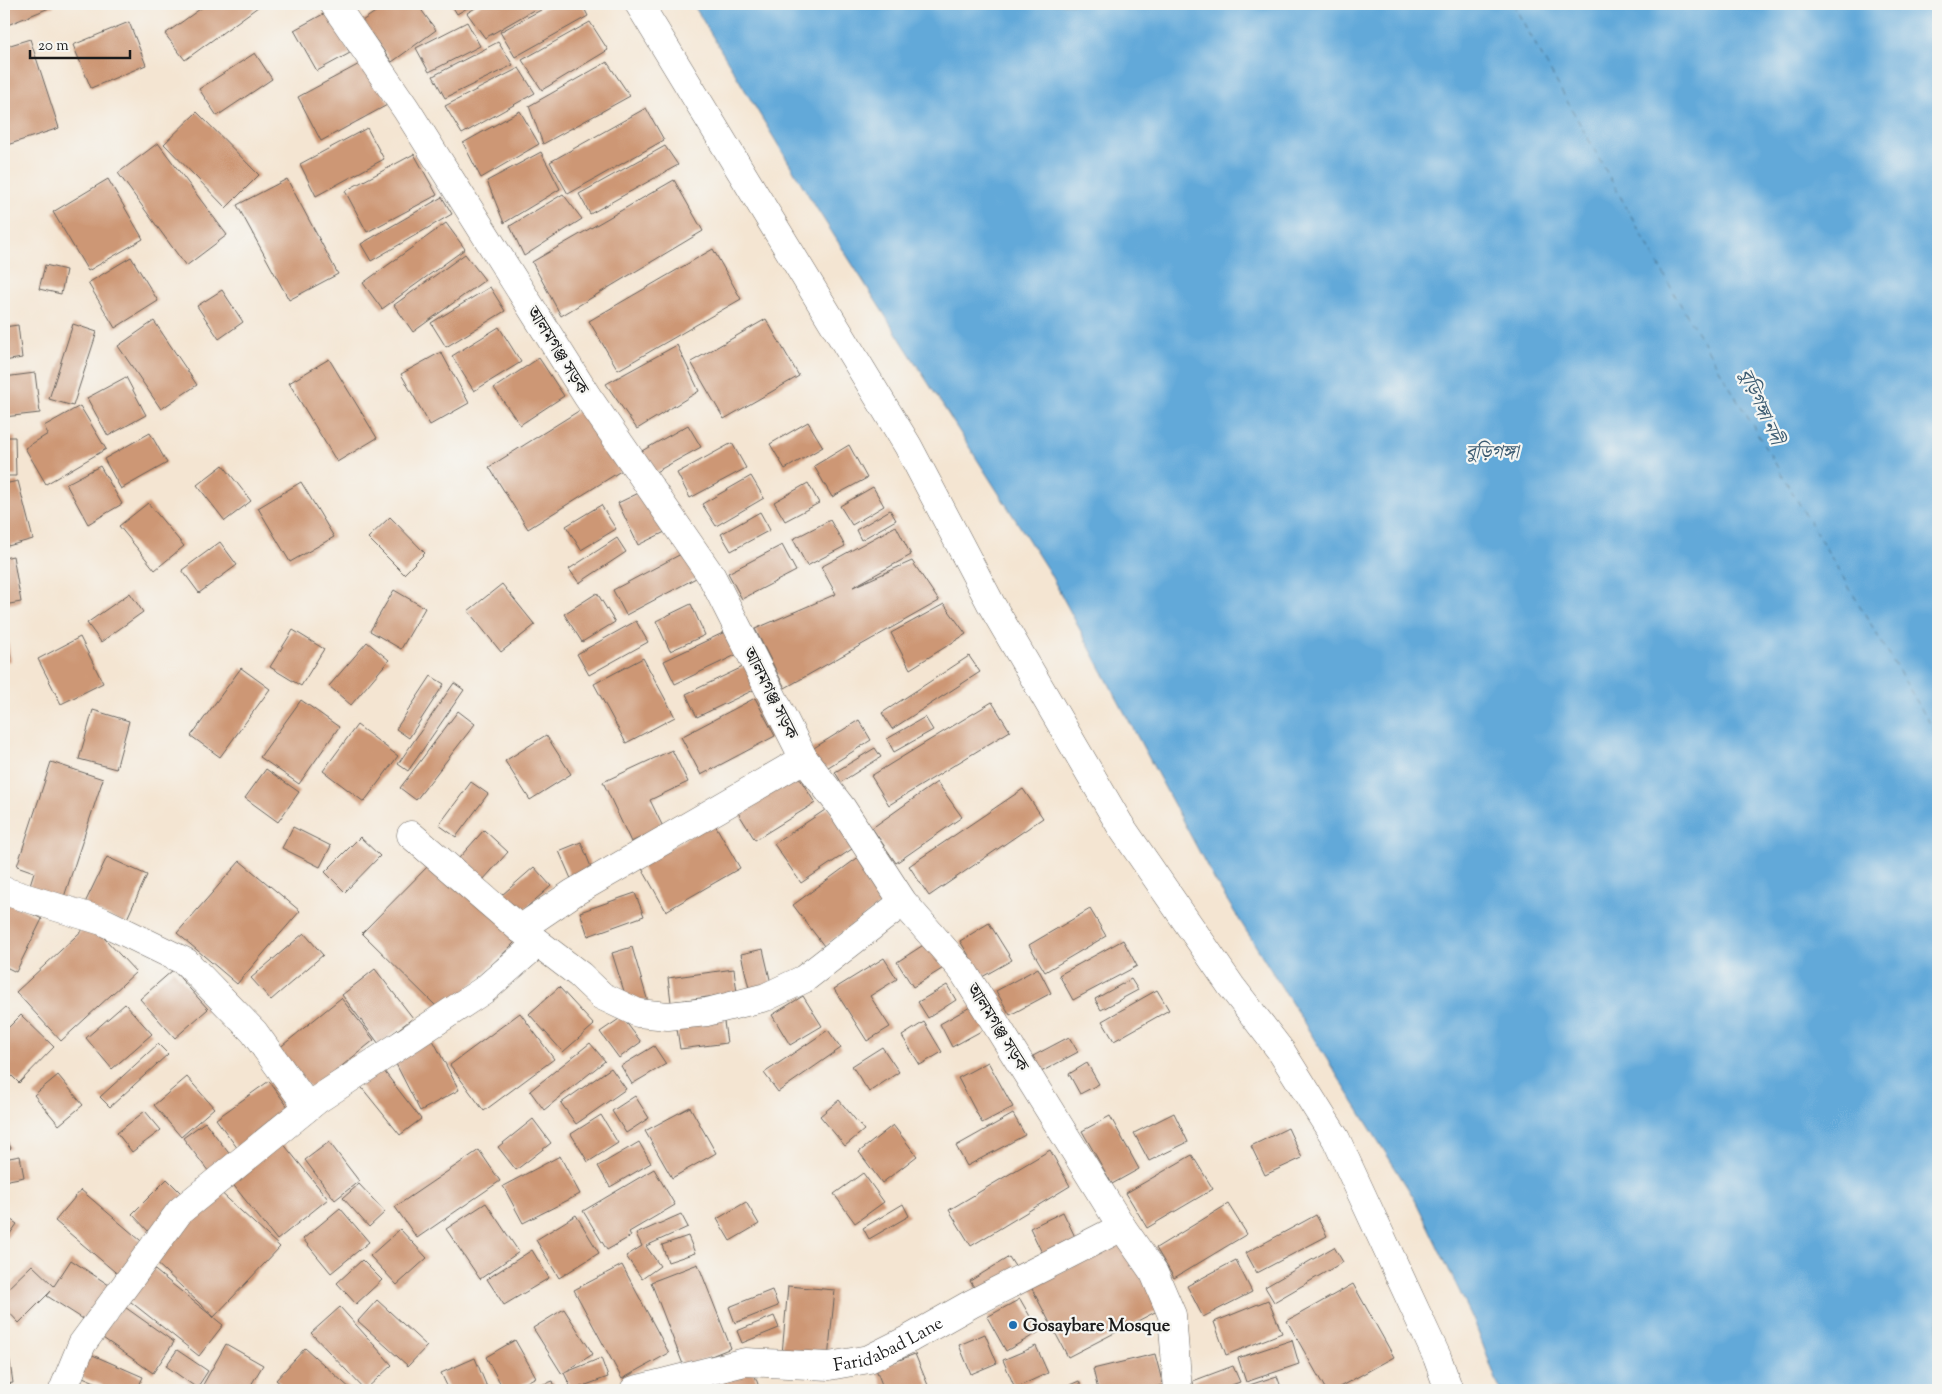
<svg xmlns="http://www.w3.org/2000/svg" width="1942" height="1394" viewBox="0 0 1942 1394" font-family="'Sorts Mill Goudy','Noto Serif Bengali',serif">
	<rect width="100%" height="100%" fill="#f6f6f2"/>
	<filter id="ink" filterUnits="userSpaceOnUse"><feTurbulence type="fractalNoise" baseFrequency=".02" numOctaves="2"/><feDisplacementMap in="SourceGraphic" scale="10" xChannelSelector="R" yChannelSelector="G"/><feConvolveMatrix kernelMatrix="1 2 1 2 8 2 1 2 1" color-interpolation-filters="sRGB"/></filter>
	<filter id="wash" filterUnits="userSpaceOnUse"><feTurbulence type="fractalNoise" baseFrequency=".0096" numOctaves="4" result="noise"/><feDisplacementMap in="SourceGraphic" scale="20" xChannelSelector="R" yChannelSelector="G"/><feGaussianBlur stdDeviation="1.12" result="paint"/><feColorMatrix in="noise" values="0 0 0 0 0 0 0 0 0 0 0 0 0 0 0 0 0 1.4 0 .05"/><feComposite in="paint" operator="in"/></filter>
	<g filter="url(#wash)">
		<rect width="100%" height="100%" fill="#f4e5d2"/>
		<path fill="#62a9d9" stroke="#3f627a" d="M693,4H1938V1390H1500L1473,1319L1414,1198L1215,881L1049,572L812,201Z"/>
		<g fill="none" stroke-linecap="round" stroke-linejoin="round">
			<path stroke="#3c5b71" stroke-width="1" stroke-dasharray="6 5" stroke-linecap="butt" d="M1513,4L1678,300L1938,737"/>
		</g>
		<g id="blocks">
			<path fill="#cd9774" d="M4,4H53L54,6L5,26Z
				M207,4H262L185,60L165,34Z
				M387,4H417L436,30L392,62L362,21Z
				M451,4H474L457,14Z
				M482,4H544L485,38L467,13Z
				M552,4H582L588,16L515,57L500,32Z
				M327,12L350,53L317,71L294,30Z
				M129,22L146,65L91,88L73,45Z
				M467,22L480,46L429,72L416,48Z
				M590,22L608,50L542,90L522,60Z
				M30,39L59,128L4,146V47Z
				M498,42L513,65L445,98L433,76Z
				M255,53L272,79L217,116L199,89Z
				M365,61L389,104L321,141L298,97Z
				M607,62L630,96L543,144L529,106Z
				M519,68L535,93L462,134L445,106Z
				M646,108L664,140L568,194L550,162Z
				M520,111L539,144L481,178L463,143Z
				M197,112L259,175L226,208L164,144Z
				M367,128L384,159L316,196L300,164Z
				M158,143L227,235L186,266L118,173Z
				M665,146L678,165L590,214L579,194Z
				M541,152L560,189L504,223L487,181Z
				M414,154L437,195L367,232L345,191Z
				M108,179L143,239L88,271L53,212Z
				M287,179L338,274L289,300L237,205Z
				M674,180L703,231L561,316L532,262Z
				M563,194L582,219L524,256L510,226Z
				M442,197L452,214L371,261L361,244Z
				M446,223L465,249L382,309L363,283Z
				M713,249L741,299L618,370L589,321Z
				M465,254L485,280L413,332L394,305Z
				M131,257L158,301L115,328L88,283Z
				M45,265L66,270L61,294L39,289Z
				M490,287L505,311L446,347L431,323Z
				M222,290L243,322L219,339L197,306Z
				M766,319L799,376L724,419L691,362Z
				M154,321L197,385L161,409L118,346Z
				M73,324L97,332L73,406L49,399Z
				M18,325L22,358L4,361V327Z
				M499,327L521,362L474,391L452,356Z
				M677,345L699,391L637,429L606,384Z
				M441,352L469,403L430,425L401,374Z
				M539,358L564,396L520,425L494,388Z
				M329,359L377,438L337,462L289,383Z
				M35,373L40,413L4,417V377Z
				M126,377L146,415L108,436L87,398Z
				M80,406L106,449L46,484L25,448L48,434L44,426Z
				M585,407L624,469L528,529L489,467Z
				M808,422L823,447L785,469L770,444Z
				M688,425L701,447L652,474L640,452Z
				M150,433L167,463L121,489L104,459Z
				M4,437H15L16,476H4Z
				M732,443L746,468L690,498L677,473Z
				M849,445L867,478L832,497L814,466Z
				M223,465L251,501L225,521L197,485Z
				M100,466L122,504L88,524L66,484Z
				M751,476L764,498L716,526L702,504Z
				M18,481L33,539L8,546L4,530V484Z
				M301,482L334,537L290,562L258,508Z
				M808,483L819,503L785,521L774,502Z
				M873,487L884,506L852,525L840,506Z
				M647,489L667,531L638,545L618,503Z
				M148,503L184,546L155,570L119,526Z
				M601,505L616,529L581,550L566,526Z
				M890,510L896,520L861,540L856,530Z
				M760,512L770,530L731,551L721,534Z
				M390,517L425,553L404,574L368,538Z
				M830,520L845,546L807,566L793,539Z
				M896,526L911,555L853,587L912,561L939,601L785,688L755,629L836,594L821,567Z
				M617,538L626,552L579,583L569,569Z
				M220,542L237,565L199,593L182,570Z
				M782,545L796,571L742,599L728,573Z
				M683,553L696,578L626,615L613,590Z
				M13,556L21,602L4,605V558Z
				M502,584L535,625L501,652L468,611Z
				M394,590L425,608L401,649L370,631Z
				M130,593L143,612L101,642L87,623Z
				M597,593L615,622L582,642L564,614Z
				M691,604L705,635L670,651L656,621Z
				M944,604L966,634L910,669L891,633Z
				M4,616L11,661L4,662Z
				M636,621L648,642L589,675L577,654Z
				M293,630L324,649L301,686L270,667Z
				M727,631L738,654L675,684L664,661Z
				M80,637L103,683L61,704L38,659Z
				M367,642L389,660L351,705L329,686Z
				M969,656L980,672L892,729L882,713Z
				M643,658L675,717L626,743L594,684Z
				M747,665L758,688L697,717L686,694Z
				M241,668L270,689L220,757L191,736Z
				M431,676L444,684L409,738L396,729Z
				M454,683L464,690L408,771L398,764Z
				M755,698L775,736L701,775L681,737Z
				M301,700L339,727L299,784L260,757Z
				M992,702L1010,731L889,805L871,776Z
				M93,710L129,721L116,769L79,759Z
				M458,711L475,724L416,800L400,788Z
				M925,717L933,730L894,752L887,739Z
				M859,720L871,740L822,771L809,751Z
				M357,725L398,756L364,802L323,771Z
				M546,735L571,774L530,800L505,761Z
				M875,748L881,757L841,782L835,772Z
				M672,750L688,782L650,800L663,827L631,842L603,782Z
				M51,762L103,779L61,906L27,894L34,872L17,866Z
				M266,769L299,792L278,822L245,798Z
				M797,774L815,803L755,840L737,811Z
				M471,782L488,794L456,837L439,825Z
				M937,782L962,817L896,863L872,828Z
				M1023,789L1043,818L929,896L909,866Z
				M828,808L855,847L801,883L774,844Z
				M714,823L740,868L666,911L640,865Z
				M293,827L331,846L320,867L282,848Z
				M484,830L508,852L483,880L459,858Z
				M360,837L380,856L345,892L325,872Z
				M581,842L593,872L572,881L559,851Z
				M860,856L891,897L824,946L793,905Z
				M107,857L147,875L125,923L84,905Z
				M436,858L518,939L443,1013L362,933Z
				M240,861L300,911L237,984L177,933Z
				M534,867L551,886L519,914L502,895Z
				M635,893L644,916L588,936L580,912Z
				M4,900L42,919L16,972L4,966Z
				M1090,909L1106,936L1045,972L1029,945Z
				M90,923L136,972L61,1041L16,992Z
				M989,923L1012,960L982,977L960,941Z
				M304,933L323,955L271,1000L251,978Z
				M1123,940L1137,966L1073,1000L1059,975Z
				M928,942L945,967L913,987L897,962Z
				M632,947L648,1002L629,1007L612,953Z
				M763,949L772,988L750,993L741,954Z
				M884,958L897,979L870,996L890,1027L867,1041L834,989Z
				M1038,968L1051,993L1010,1015L996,991Z
				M375,969L413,1018L379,1044L342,995Z
				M734,969L737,993L671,1002L668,978Z
				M173,970L208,1009L175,1038L140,999Z
				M1131,979L1138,990L1101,1010L1095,999Z
				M947,985L956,1000L928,1018L918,1002Z
				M559,987L594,1025L563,1052L529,1014Z
				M1157,990L1169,1010L1114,1041L1102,1021Z
				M803,996L822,1026L790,1045L772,1015Z
				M341,998L374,1040L312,1090L278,1049Z
				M125,1004L152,1034L112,1069L86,1038Z
				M972,1006L985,1029L952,1047L940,1024Z
				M520,1013L554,1059L484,1111L450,1065Z
				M21,1015L54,1047L19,1083L4,1068V1032Z
				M723,1015L727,1043L680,1049L676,1022Z
				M622,1017L641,1042L619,1058L600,1032Z
				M924,1022L942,1052L920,1065L902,1036Z
				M828,1030L841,1048L778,1092L764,1073Z
				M1069,1037L1078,1052L1041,1072L1033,1056Z
				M433,1040L459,1090L420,1111L394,1060Z
				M590,1043L605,1061L544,1110L530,1091Z
				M158,1044L168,1054L110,1107L100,1097Z
				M654,1046L666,1064L632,1084L621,1066Z
				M882,1047L899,1072L869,1092L852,1066Z
				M988,1062L1013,1107L982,1123L958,1078Z
				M1087,1063L1099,1084L1080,1094L1069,1074Z
				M380,1066L421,1119L400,1135L358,1083Z
				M611,1068L626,1089L576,1124L561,1103Z
				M58,1075L83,1105L59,1125L34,1095Z
				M187,1077L214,1108L181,1137L154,1105Z
				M269,1081L291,1111L238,1149L216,1119Z
				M635,1096L649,1118L626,1133L612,1111Z
				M839,1100L864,1130L845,1146L820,1116Z
				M690,1107L716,1153L672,1178L645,1131Z
				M145,1111L161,1130L132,1152L117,1133Z
				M1174,1113L1188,1142L1149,1161L1134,1133Z
				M1013,1114L1025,1135L967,1166L956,1146Z
				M601,1115L618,1143L588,1162L571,1134Z
				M1110,1116L1139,1169L1112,1184L1082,1131Z
				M533,1119L551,1143L516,1170L498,1147Z
				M205,1122L231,1156L209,1172L183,1138Z
				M893,1125L917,1156L882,1183L859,1152Z
				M1288,1128L1302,1158L1265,1175L1251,1146Z
				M4,1135L11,1148L4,1152Z
				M282,1142L328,1199L277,1240L231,1182Z
				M329,1142L359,1181L335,1200L305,1160Z
				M639,1142L651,1163L610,1187L598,1166Z
				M479,1150L500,1181L417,1238L395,1207Z
				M1050,1150L1070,1186L971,1246L949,1210Z
				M1192,1155L1213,1189L1147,1228L1126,1193Z
				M20,1156L24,1177L4,1181V1159Z
				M560,1156L580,1194L523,1223L503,1186Z
				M654,1169L675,1205L629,1232L631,1236L607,1250L583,1211Z
				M863,1173L884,1202L855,1223L834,1194Z
				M167,1179L186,1198L150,1233L132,1214Z
				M359,1184L385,1212L369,1227L343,1198Z
				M216,1188L280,1247L214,1317L150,1257Z
				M81,1190L147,1246L121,1277L55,1221Z
				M746,1202L759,1224L730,1241L717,1219Z
				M486,1203L519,1252L480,1279L446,1229Z
				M903,1204L909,1216L869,1239L863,1228Z
				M1228,1204L1247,1234L1174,1278L1156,1248Z
				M340,1208L369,1242L331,1273L303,1239Z
				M1063,1212L1078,1243L1045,1259L1030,1228Z
				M681,1214L688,1227L646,1246L660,1266L642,1279L626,1256L642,1246L636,1234Z
				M4,1215L17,1224L4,1242Z
				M576,1215L599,1253L559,1278L536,1240Z
				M1316,1215L1327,1236L1257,1273L1246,1253Z
				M400,1229L427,1258L397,1285L370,1256Z
				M688,1236L695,1253L668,1262L662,1245Z
				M1123,1240L1159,1310L1068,1357L1031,1287Z
				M1334,1247L1343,1262L1274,1302L1265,1287Z
				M532,1250L549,1278L504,1305L487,1279Z
				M1009,1257L1018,1271L979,1295L970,1281Z
				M71,1260L112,1287L88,1322L47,1296L51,1291L19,1323L4,1307V1292L32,1265L54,1286Z
				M362,1260L382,1280L356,1304L337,1283Z
				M1236,1260L1252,1292L1203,1317L1187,1286Z
				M698,1264L731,1348L684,1367L651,1282Z
				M622,1265L669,1353L622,1379L574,1290Z
				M151,1267L223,1325L199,1356L126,1298Z
				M1353,1284L1394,1357L1334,1390H1326L1287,1321Z
				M788,1286L835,1290L828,1359L782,1354Z
				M772,1290L778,1306L735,1323L729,1307Z
				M1020,1299L1039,1332L1006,1351L987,1317Z
				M377,1300L427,1346L408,1366L358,1321Z
				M1268,1300L1282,1333L1226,1355L1214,1322Z
				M122,1305L174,1342L153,1373L100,1336Z
				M340,1307L392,1365L365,1390L311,1333Z
				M564,1309L593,1354L562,1374L533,1328Z
				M774,1316L779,1328L742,1343L737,1331Z
				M985,1334L997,1363L971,1374L959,1345Z
				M515,1340L536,1377L512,1390H504L486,1357Z
				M1292,1340L1299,1364L1246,1382L1238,1358Z
				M4,1342H7L13,1383L6,1384L20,1390H4Z
				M226,1344L263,1365L248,1390H200Z
				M1036,1346L1048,1373L1015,1388L1003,1360Z
				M305,1348L352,1390H288L276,1380Z
				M177,1350L208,1371L197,1388L166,1366Z
				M88,1353L143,1377L137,1390H114L78,1375Z
				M915,1354L930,1390H884L876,1369Z
				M1155,1354L1163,1385L1143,1390H1098L1093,1369Z
				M475,1358L487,1387L479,1390H449L441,1373Z
				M601,1358L608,1377L572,1390L564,1373Z
				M1233,1366L1240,1382L1218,1390H1194L1193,1381Z
				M748,1370H753L760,1390H708L707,1387Z
				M1277,1376L1282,1390H1234Z
				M553,1381L556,1390H526Z
				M1079,1381L1083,1390H1058Z"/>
		</g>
	</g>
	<g filter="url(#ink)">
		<use href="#blocks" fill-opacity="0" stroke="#68625c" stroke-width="1"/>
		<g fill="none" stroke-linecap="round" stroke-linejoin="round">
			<g stroke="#68625c" stroke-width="29">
				<g id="minor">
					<path d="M334,4L406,109L587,396L712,577L804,759L842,808L903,902L963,971L1122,1227L1154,1273L1172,1315L1178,1390"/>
					<path d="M639,4L908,446L991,604L1120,825L1231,986L1281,1051L1336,1139L1437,1357L1449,1390"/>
					<path d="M411,835L520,929L580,975L602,996L638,1013L668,1016L707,1012L766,997L804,979L903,902"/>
					<path d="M4,891L102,921L186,962L254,1032L308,1107"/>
					<path d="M520,929L573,893L804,759"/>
					<path d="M63,1390L82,1344L180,1211L317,1100L484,990L538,943"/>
					<path id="s1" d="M634,1390L745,1362L829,1366L869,1359L909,1339L971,1304L1122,1227"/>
				</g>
			</g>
			<use href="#minor" stroke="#fff" stroke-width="28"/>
		</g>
	</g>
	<circle fill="#1f6fb2" stroke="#f6f6f2" stroke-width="2" cx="1013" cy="1325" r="5"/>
	<g text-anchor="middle" stroke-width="4.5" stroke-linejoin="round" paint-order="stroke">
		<g font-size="18" fill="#1c1c1c" stroke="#f6f6f2">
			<text transform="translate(558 350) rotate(58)" y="6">আলমগঞ্জ সড়ক</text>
			<text transform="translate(771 693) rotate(63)" y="6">আলমগঞ্জ সড়ক</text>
			<text transform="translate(998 1027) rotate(58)" y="6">আলমগঞ্জ সড়ক</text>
			<text dy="6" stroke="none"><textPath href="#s1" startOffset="262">Faridabad Lane</textPath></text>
		</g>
		<g font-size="18" font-weight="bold" fill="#1c1c1c" stroke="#f6f6f2" text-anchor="start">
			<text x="1023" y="1331">Gosaybare Mosque</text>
		</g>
		<g font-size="19" font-style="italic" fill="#3c5b71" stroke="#f6f6f2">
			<text transform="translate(1762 406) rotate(66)" y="7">বুড়িগঙ্গা নদী</text>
			<text x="1492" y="458">বুড়িগঙ্গা</text>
		</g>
	</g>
	<rect width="1942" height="1394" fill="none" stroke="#f6f6f2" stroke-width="20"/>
	<path d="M30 50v8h100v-8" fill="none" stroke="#1c1c1c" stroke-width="2.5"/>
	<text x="38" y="50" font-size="15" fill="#1c1c1c" stroke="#f6f6f2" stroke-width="4" paint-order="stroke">20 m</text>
</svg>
